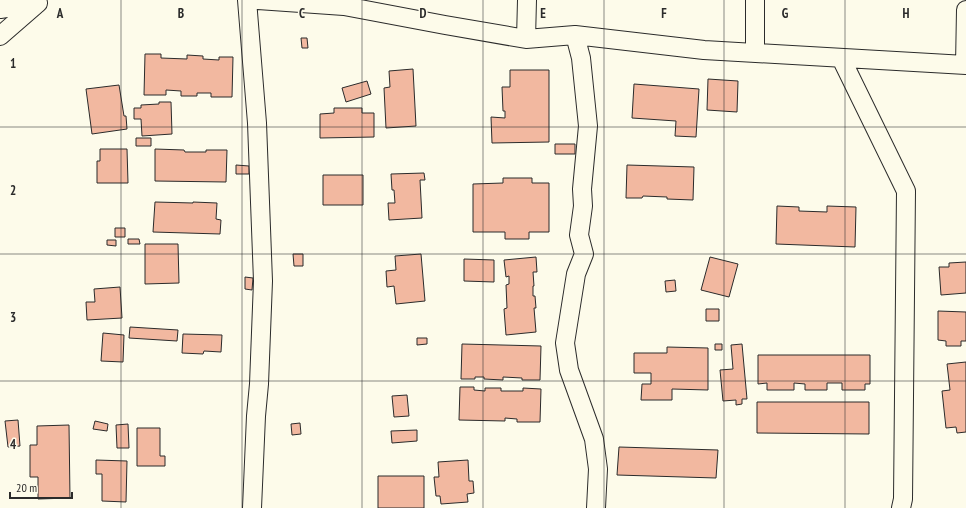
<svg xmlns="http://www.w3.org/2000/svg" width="966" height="508" viewBox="0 0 966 508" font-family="'PT Sans Narrow',sans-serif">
	<rect width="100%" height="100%" fill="#fdfbea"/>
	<path fill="#f2b8a0" stroke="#2b2b2b" d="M301,38H307L308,48H302Z
		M145,54H161V58L187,59V55L203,56V59L219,60V57H233L232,97H211V93H197V96H181V91L166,90V95H144Z
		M413,69L416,126L386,128L384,88L390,87L389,71Z
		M510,70H549V142L492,143L491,117L505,118V111H503L502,87H510Z
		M708,79L738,81L737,112L707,110Z
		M367,81L371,94L346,102L342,88Z
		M634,84L699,89L696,137L675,136L676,121L632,118Z
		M119,85L124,116H126L127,129L92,134L86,89Z
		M159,102H171L172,134L142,136L141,119H134V108H141V105L159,104Z
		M334,108H362V113H374V137L320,138V114L334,113Z
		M136,138H151V146H136Z
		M555,144H575V154H555Z
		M100,149H127L128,183H97V161H100Z
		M155,149L184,150L185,152H206V150H227L226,182L155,181Z
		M236,165L249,166V174H236Z
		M627,165L694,167L693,200L667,199V197L643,196L642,198H626Z
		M424,173L425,180H420L422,218L389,220L388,203H395L394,190H392L391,174Z
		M323,175H363V205H323Z
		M503,178H532V183H549V232H529V239H505V232H473V184L503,183Z
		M155,202L193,203V202L217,203L216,219L221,220L220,234L153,232Z
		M777,206L799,207V211L827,212V206L856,207L855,247L776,244Z
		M115,228H125V237H115Z
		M128,239H139L140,244H128Z
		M107,240H116V246L107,245Z
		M145,244H178L179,283L145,284Z
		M293,254H303V266H294Z
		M421,254L425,301L396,304L394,286L387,287L386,271L396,270L395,256Z
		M536,257L537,272H533L534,286H533V296H535L536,308H534L536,332L506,335L504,309L507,308L506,285L509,284V276L506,277L504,260Z
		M710,257L738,264L729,297L701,290Z
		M464,259L494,260V282L464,281Z
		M966,262V293L941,295L939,267H949V263Z
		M245,277L253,278L252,290L245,289Z
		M675,280L676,291L666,292L665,281Z
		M120,287L122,318L87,320L86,302H95L94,289Z
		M706,309H719V321H706Z
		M938,311L966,312V341H961V346H946V341L938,340Z
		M130,327L178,330L177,341L129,338Z
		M103,333L124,335L123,362L101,361Z
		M183,334L222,335L221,352L204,351L203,354L182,353Z
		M417,338H427V344L417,345Z
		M462,344L541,346L540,380H522V378L503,377V380L484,379V377H475V379H461Z
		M715,344H722V350H715Z
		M742,344L747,399H742V404L736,405V400L723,401L720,370L733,369L731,345Z
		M667,347L708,348V390L672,389V400H641L642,384H651V373H634V353H667Z
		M758,355H870V384H865V390H842V383H827V390H805V384L794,383V390H767V383L758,384Z
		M966,362V432L957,433L956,427L946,428L942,391L950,390L947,364Z
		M460,387H474V390L485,391V388H501V391H523V388L541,389L540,422H517V419L505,418V421L459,420Z
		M407,395L409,416L394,417L392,396Z
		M757,402H869V434L757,433Z
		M18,420L20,446L8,447L5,421Z
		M95,421L108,424L107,431L93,429Z
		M300,423L301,434L292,435L291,424Z
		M128,424L129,448H117L116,425Z
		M69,425L70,498L38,499V477H30V445H37V426Z
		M137,428H160V456H165V466H137Z
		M417,430V441L392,443L391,431Z
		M619,447L718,450L716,478L617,475Z
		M96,460L127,461L126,502L102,501V474H96Z
		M468,460L469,481H473L474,493L467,494L468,502L441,504L440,496H436L434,477H439L438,462Z
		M378,476H424V508H378Z"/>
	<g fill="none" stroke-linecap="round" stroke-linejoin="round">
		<g stroke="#2b2b2b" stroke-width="20">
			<path id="street" d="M247,0L257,123L263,281L259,384L256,416L252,508
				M258,0L344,6L445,25L526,39L575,35L704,50L966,65
				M755,0V53
				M0,9L38,3
				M575,35L581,58L588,126L582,189L583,206L579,235L584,254L576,274L565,343L569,370L594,439L598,469L596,508
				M0,36L38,3
				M526,39L527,0
				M841,58L906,191L903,499L901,508
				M965,65L966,10"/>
		</g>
		<use href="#street" stroke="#fdfbea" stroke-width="18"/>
	</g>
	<path fill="none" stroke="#2b2b2b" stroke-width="1" stroke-opacity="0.55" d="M121,0V508M242,0V508M362,0V508M483,0V508M604,0V508M724,0V508M845,0V508M0,127H966M0,254H966M0,381H966"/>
	<g font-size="13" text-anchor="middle" font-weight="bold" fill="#2b2b2b" stroke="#fdfbea" stroke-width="3" stroke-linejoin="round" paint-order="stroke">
		<text x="60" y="18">A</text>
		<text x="181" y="18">B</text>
		<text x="302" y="18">C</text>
		<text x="423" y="18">D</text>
		<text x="543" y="18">E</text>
		<text x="664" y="18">F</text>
		<text x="785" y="18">G</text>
		<text x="906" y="18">H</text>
		<text x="13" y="68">1</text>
		<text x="13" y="195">2</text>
		<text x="13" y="322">3</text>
		<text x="13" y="449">4</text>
	</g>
	<path d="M10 492v6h62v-6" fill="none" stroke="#2b2b2b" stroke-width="2"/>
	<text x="16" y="492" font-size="12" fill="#2b2b2b" stroke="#fdfbea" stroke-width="3" paint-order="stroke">20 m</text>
</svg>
